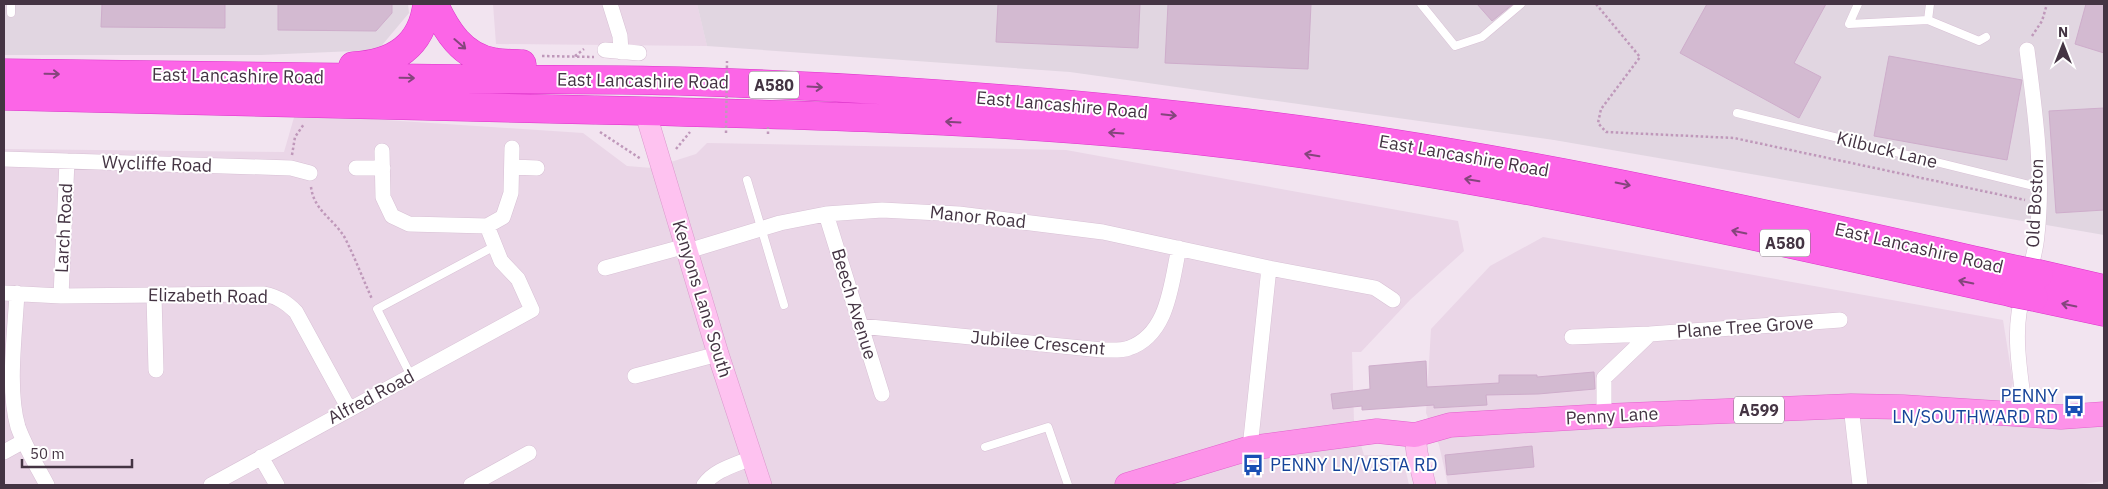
<svg xmlns="http://www.w3.org/2000/svg" width="2108" height="489" viewBox="0 0 2108 489" font-family="'IBM Plex Sans',sans-serif">
	<rect width="100%" height="100%" fill="#f2e4f0"/>
	<path fill="#ead6e7" d="M493,4H697L707,46L496,44Z
		M295,114L583,133L627,166L652,168L696,154L707,143L1066,150L1458,221L1464,251L1410,300L1361,352H1352L1354,422L1364,455H1394L1405,467L1409,485H4V149L284,152Z
		M1543,237L2003,320L2013,383L1999,417L2104,420V481L2075,485H1448L1439,445L1426,413L1431,329L1490,266Z"/>
	<path fill="#e1d6e1" d="M4,4H408L409,13L378,50L261,55H4Z
		M697,4H2104V235L1554,140L1070,72L707,46Z"/>
	<path fill="#d3bad1" stroke="#ceadcb" d="M102,4H225V28L101,27Z
		M278,4H392V13L376,31L278,30Z
		M998,4H1140L1138,48L996,42Z
		M1168,4H1311L1308,69L1165,63Z
		M1477,4H1513L1492,21Z
		M1707,4H1826L1794,63L1821,77L1799,118L1680,53Z
		M2086,4H2104V53L2075,44Z
		M1889,56L2022,80L2007,160L1874,136Z
		M2104,108V210L2056,213L2049,111Z
		M1426,361L1427,387L1499,383V375H1537V377L1594,372L1595,389L1538,394L1486,395L1487,405L1434,408V405L1362,410V406L1333,409L1331,394L1370,389L1369,366Z
		M1532,446L1534,467L1447,475L1445,455Z"/>
	<g fill="none" stroke-linecap="round" stroke-linejoin="round">
		<g stroke="#d8c1d5" stroke-width="9">
			<path id="lane" d="M1421,4L1455,46L1482,37L1521,4
				M1858,4L1849,24L1928,20L1930,4
				M11,13V4
				M1928,20L1979,41L1986,37
				M1737,113L2038,187
				M747,180L784,305
				M411,376L377,309L495,246
				M985,447L1048,427L1068,485"/>
		</g>
		<g stroke="#d8c1d5" stroke-width="16">
			<path id="street" d="M610,4L620,36L621,52
				M605,50L639,53
				M382,151L383,197L392,216L409,224L487,226L503,217L511,193L512,148
				M4,159L291,168L310,173
				M512,167L537,168
				M356,168H383
				M826,214L882,394
				M688,251L780,223L826,214L882,210L959,214L1103,232L1269,268L1375,288L1393,300
				M605,268L686,246
				M4,293L61,296L264,294C278,297 286,302 296,312L349,409
				M17,293C15,333 7,390 18,427C25,447 37,466 47,485
				M61,296L67,161
				M154,296L156,370
				M860,326L1102,350C1110,350 1122,351 1129,348C1169,334 1171,283 1179,248
				M1650,334L1840,320
				M1572,337L1650,334L1604,378V416
				M635,376L718,354
				M1851,406L1860,485
				M2025,415C2022,382 2014,346 2019,313C2023,287 2035,262 2037,235C2044,174 2035,111 2027,50
				M1250,448L1269,268
				M4,452L24,441
				M261,457L277,485
				M211,485L532,310L518,279L501,261L487,226
				M471,485L529,453
				M704,485C714,470 735,465 751,458"/>
		</g>
		<g stroke="#db9acd" stroke-width="22">
			<path id="secondary" d="M645,111L718,354L761,485
				M1415,435L1417,453L1425,485"/>
		</g>
		<g stroke="#e163cc" stroke-width="25">
			<path id="primary" d="M1127,485L1250,448L1377,431L1415,435L1450,425L1604,416L1851,406L1903,407L2061,417L2104,414"/>
		</g>
		<g stroke="#db35c9" stroke-width="29">
			<path id="highway" d="M434,4C446,30 462,57 494,62C503,64 513,63 522,64
				M353,66C394,64 422,46 427,4
				M4,73C160,75 317,77 473,79C551,80 630,79 708,82C888,88 1068,102 1247,123C1507,154 1763,213 2018,270
				M4,96C200,101 397,105 594,110C773,114 954,118 1133,134C1431,161 1722,229 2013,293
				M2039,274L2104,289
				M2034,297L2104,312"/>
		</g>
		<path stroke="#bf98ba" stroke-width="2.5" stroke-dasharray="2.5 2.5" stroke-linecap="butt" d="M1596,4L1640,57L1601,109L1598,123L1606,132L1734,138L2025,200
			M2032,36L2042,21L2047,4
			M542,56L594,57
			M575,56L584,49
			M600,132L641,159
			M676,149L690,132
			M292,155L295,137L304,124
			M311,187C314,211 334,219 345,238C355,258 363,279 372,299"/>
		<use href="#lane" stroke="#fff" stroke-width="8"/>
		<use href="#street" stroke="#fff" stroke-width="15"/>
		<use href="#secondary" stroke="#fec2f0" stroke-width="21"/>
		<use href="#primary" stroke="#fd92e9" stroke-width="24"/>
		<use href="#highway" stroke="#fc65e7" stroke-width="28"/>
		<g stroke="#db35c9" stroke-width="29" stroke-linecap="butt">
			<path id="highway-bridge" d="M2018,270L2039,274
				M2013,293L2034,297"/>
		</g>
		<path stroke="#bf98ba" stroke-width="2.5" stroke-dasharray="2.5 2.5" stroke-linecap="butt" d="M726,133L727,61
			M768,134V127"/>
		<use href="#highway-bridge" stroke="#fc65e7" stroke-width="28"/>
	</g>
	<defs><path id="oneway-shaft" d="M-6 0H5M1.5-3L5.5 0L1.5 3" fill="none" stroke-width="1.6" stroke-linecap="round" stroke-linejoin="round" transform="scale(1.25)"/></defs>
	<g stroke="#84457c">
		<use href="#oneway-shaft" transform="translate(460 44) rotate(41)"/>
		<use href="#oneway-shaft" transform="translate(52 74) rotate(1)"/>
		<use href="#oneway-shaft" transform="translate(407 78) rotate(1)"/>
		<use href="#oneway-shaft" transform="translate(815 87) rotate(3)"/>
		<use href="#oneway-shaft" transform="translate(1169 115) rotate(6)"/>
		<use href="#oneway-shaft" transform="translate(953 122) rotate(-177)"/>
		<use href="#oneway-shaft" transform="translate(1116 133) rotate(-176)"/>
		<use href="#oneway-shaft" transform="translate(1312 155) rotate(-171)"/>
		<use href="#oneway-shaft" transform="translate(1472 180) rotate(-171)"/>
		<use href="#oneway-shaft" transform="translate(1623 184) rotate(11)"/>
		<use href="#oneway-shaft" transform="translate(1739 232) rotate(-168)"/>
		<use href="#oneway-shaft" transform="translate(1966 282) rotate(-168)"/>
		<use href="#oneway-shaft" transform="translate(2069 305) rotate(-168)"/>
	</g>
	<defs>
		<g id="bus-bare" transform="scale(1.725)"><path d="M-5-6H5V4H4V6H2V4H-2V6H-4V4H-5ZM-3.5-4V0h7V-4ZM-3.5 1.2v1.5H-2V1.2ZM2 1.2v1.5H3.5V1.2Z" fill="#1a4fb4" stroke="#fff" stroke-width="2.5" paint-order="stroke"/></g>
	</defs>
	<g fill-rule="evenodd">
		<use href="#bus-bare" x="2074" y="406"/>
		<use href="#bus-bare" x="1253" y="465"/>
	</g>
	<g text-anchor="middle" stroke-width="4" stroke-linejoin="round" paint-order="stroke">
		<g fill="#fff" stroke="#7c717b" stroke-width="1">
			<rect x="749" y="71.5" width="50" height="27" rx="4"/>
			<rect x="1760" y="229.5" width="50" height="27" rx="4"/>
			<rect x="1734" y="396.5" width="50" height="27" rx="4"/>
		</g>
		<g font-size="16" font-weight="bold" fill="#443443">
			<text x="774" y="91">A580</text>
			<text x="1785" y="249">A580</text>
			<text x="1759" y="416">A599</text>
		</g>
		<g font-size="18" fill="#443443" stroke="#fff">
			<text transform="translate(238 76) rotate(1)" y="6">East Lancashire Road</text>
			<text transform="translate(643 81) rotate(1)" y="6">East Lancashire Road</text>
			<text transform="translate(1062 105) rotate(5)" y="6">East Lancashire Road</text>
			<text transform="translate(1887 150) rotate(14)" y="6">Kilbuck Lane</text>
			<text transform="translate(1464 156) rotate(10)" y="6">East Lancashire Road</text>
			<text transform="translate(157 164) rotate(2)" y="6">Wycliffe Road</text>
			<text transform="translate(2035 203) rotate(-87)" y="6">Old Boston</text>
			<text transform="translate(978 217) rotate(6)" y="6">Manor Road</text>
			<text transform="translate(64 228) rotate(-87)" y="6">Larch Road</text>
			<text transform="translate(1919 248) rotate(13)" y="6">East Lancashire Road</text>
			<text transform="translate(208 296) rotate(1)" y="6">Elizabeth Road</text>
			<text transform="translate(702 299) rotate(73)" y="6">Kenyons Lane South</text>
			<text transform="translate(854 304) rotate(73)" y="6">Beech Avenue</text>
			<text transform="translate(1745 327) rotate(-4)" y="6">Plane Tree Grove</text>
			<text transform="translate(1038 343) rotate(5)" y="6">Jubilee Crescent</text>
			<text transform="translate(371 397) rotate(-28)" y="6">Alfred Road</text>
			<text transform="translate(1612 416) rotate(-3)" y="6">Penny Lane</text>
		</g>
		<g font-size="18" fill="#164399" stroke="#fff" text-anchor="end">
			<text x="2058" y="402">PENNY<tspan x="2058" dy="21">LN/SOUTHWARD RD</tspan></text>
			<text x="1270" y="471" text-anchor="start">PENNY LN/VISTA RD</text>
		</g>
	</g>
	<rect width="2108" height="489" fill="none" stroke="#443443" stroke-width="10"/>
	<g transform="translate(2063 45)" stroke="#ffffff" stroke-width="4" paint-order="stroke">
	<path d="M0-4L9 19L0 12L-9 19Z" fill="#443443"/>
	<text y="-8" font-size="14" font-weight="bold" text-anchor="middle" fill="#443443">N</text>
	</g>
	<path d="M22 459v8h110v-8" fill="none" stroke="#443443" stroke-width="2.5"/>
	<text x="30" y="459" font-size="15" fill="#443443" stroke="#ffffff" stroke-width="4" paint-order="stroke">50 m</text>
</svg>
